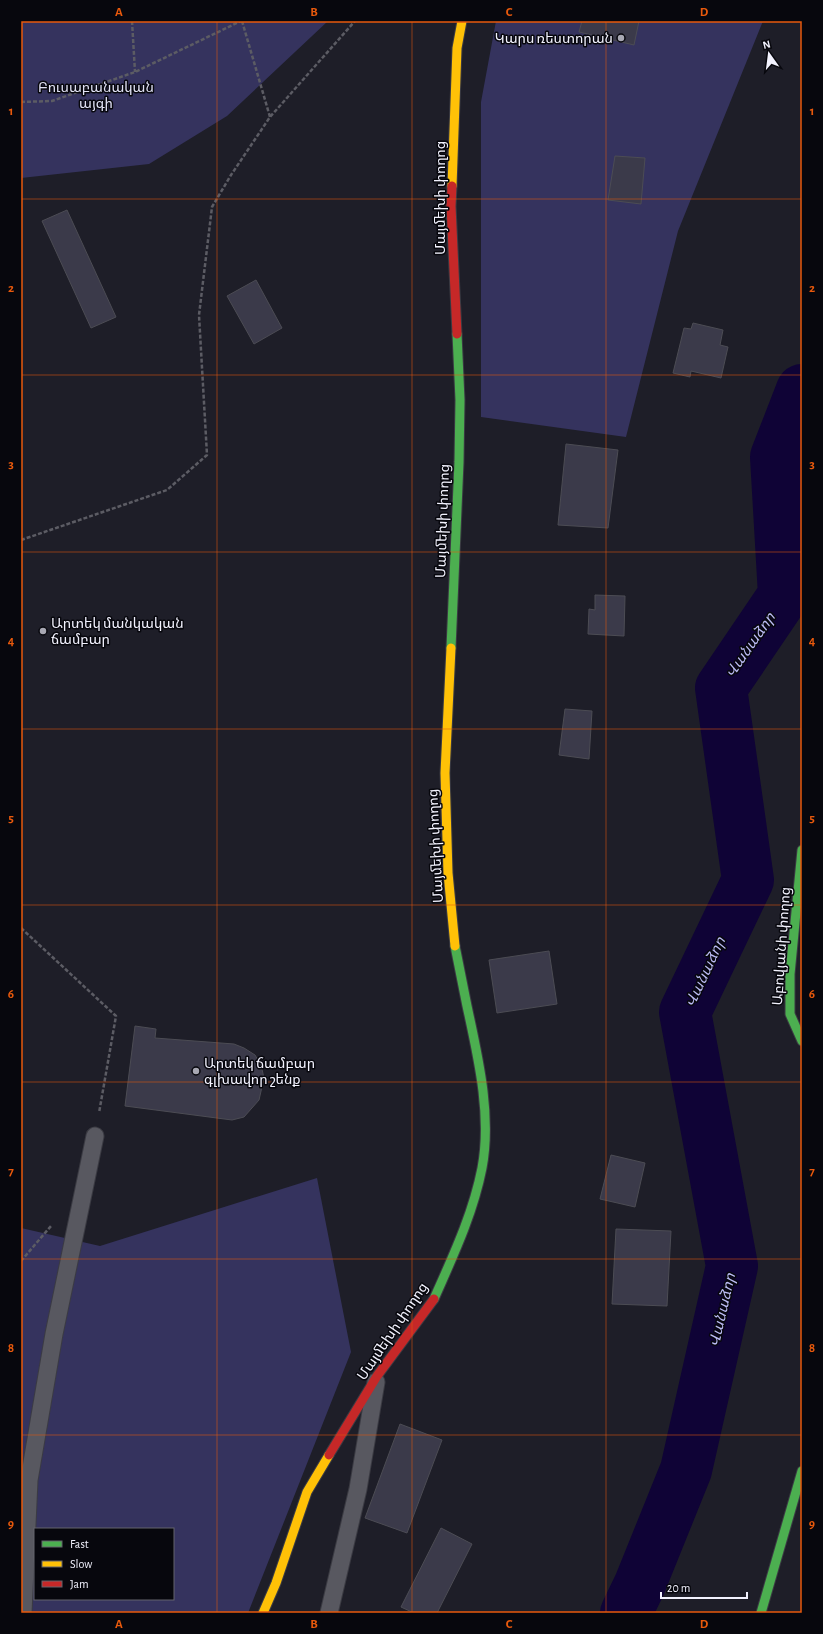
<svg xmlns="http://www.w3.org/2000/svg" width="823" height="1634" viewBox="0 0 823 1634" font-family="'Alegreya Sans','Noto Sans Armenian',sans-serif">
	<rect width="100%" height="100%" fill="#1e1e28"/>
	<path fill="#35335e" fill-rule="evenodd" d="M21,21H328L227,116L149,164L21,178Z
		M496,21H763L678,231L626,437L481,417V102Z
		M317,1178L351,1352L248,1613H21V1228L100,1246ZM35,1529H173V1599H35Z"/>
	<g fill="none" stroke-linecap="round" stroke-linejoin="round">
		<path stroke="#0f0336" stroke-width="52" d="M626,1613L640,1584L686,1470L732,1266L685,1012L748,880L721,688L784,595L776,457L802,390"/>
	</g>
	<path fill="#3b3a4a" stroke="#4c4c54" d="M582,21H639L634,45L579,32Z
		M615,156L645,158L641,204L608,200Z
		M67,210L116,317L91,328L42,221Z
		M256,280L282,328L254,344L227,296Z
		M693,323L723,330L720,345L728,347L721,378L691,371L690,377L673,373L684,328L691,329Z
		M566,444L618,450L608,528L558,525Z
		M595,595L625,596L624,636L588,634L589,609L595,610Z
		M565,709L592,711L589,759L559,755Z
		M549,951L557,1004L497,1013L489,960Z
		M135,1026L156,1029L155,1038L234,1044L244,1048L255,1055L261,1065L264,1078L259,1100L244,1117L232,1120L125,1106Z
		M611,1155L645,1163L635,1207L600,1199Z
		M616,1229L671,1231L667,1306L612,1304Z
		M400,1424L442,1440L407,1533L365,1518Z
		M441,1528L472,1544L437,1613H414L401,1607Z"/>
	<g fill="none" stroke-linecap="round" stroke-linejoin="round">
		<g stroke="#3b3b43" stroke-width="19">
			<path id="lane" d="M23,1613L29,1480L54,1334L95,1136
				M329,1613L358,1489L376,1382"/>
		</g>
		<g stroke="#3b3b43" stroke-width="11">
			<path id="fast" d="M451,648L459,462L460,400L457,334
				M802,850L790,974V1014L802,1041
				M434,1299C453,1256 473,1214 482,1168C492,1115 478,1057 467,1006C463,986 459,966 455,946
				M761,1613L802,1471"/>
		</g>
		<g stroke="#3b3b43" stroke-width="11">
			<path id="slow" d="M452,186L457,48L462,21
				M451,648L445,773L448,873L455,946
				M263,1613L276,1583L307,1492L329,1455"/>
		</g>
		<g stroke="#3b3b43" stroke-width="11">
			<path id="jam" d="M452,186L451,206L457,334
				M329,1455L377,1376L434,1299"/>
		</g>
		<path stroke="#5c5c64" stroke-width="2.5" stroke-dasharray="4 2" stroke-linecap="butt" d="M132,21L135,72
			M242,21L270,117
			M21,102L52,101L135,72L241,21
			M21,540L167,490L207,455L199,315L212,207L231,175L270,117L355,21
			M21,928L116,1016L99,1113
			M21,1261L51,1226"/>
		<use href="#lane" stroke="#585860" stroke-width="17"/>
		<use href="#fast" stroke="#4caf50" stroke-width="9"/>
		<use href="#slow" stroke="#ffc107" stroke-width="9"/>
		<use href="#jam" stroke="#c62828" stroke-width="9"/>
	</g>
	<path fill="none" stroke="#e8590c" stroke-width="1" stroke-opacity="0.55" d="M217,21V1613M412,21V1613M606,21V1613M21,199H802M21,375H802M21,552H802M21,729H802M21,905H802M21,1082H802M21,1259H802M21,1435H802"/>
	<g fill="#a8a8b3" stroke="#07070d" stroke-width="1.5">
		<circle cx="621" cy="38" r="4"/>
		<circle cx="43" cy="631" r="4"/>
		<circle cx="196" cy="1071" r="4"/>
	</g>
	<g text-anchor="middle" stroke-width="3" stroke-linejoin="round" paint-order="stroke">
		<g font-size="14" fill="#f2f2fe" stroke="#07070d" text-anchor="start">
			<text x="613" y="43" text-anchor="end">Կարս ռեստորան</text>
			<text x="51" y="628">Արտեկ մանկական<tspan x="51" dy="16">ճամբար</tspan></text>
			<text x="204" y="1068">Արտեկ ճամբար<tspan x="204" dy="16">գլխավոր շենք</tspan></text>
		</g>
		<g font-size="14" fill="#e1e2f5" stroke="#07070d">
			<text x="96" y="92">Բուսաբանական<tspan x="96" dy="16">այգի</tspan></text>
		</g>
		<g font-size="14" fill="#f2f2fe" stroke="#07070d">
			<text transform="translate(440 198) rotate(-90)" y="5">Մայմեխի փողոց</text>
			<text transform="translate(442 521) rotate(-88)" y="5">Մայմեխի փողոց</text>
			<text transform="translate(435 846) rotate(-93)" y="5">Մայմեխի փողոց</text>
			<text transform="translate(781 946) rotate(-86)" y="5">Աբովյանի փողոց</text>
			<text transform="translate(392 1331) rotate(-56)" y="5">Մայմեխի փողոց</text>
		</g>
		<g font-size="15" font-style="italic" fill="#bbbbf4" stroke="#07070d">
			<text transform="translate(750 645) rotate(-55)" y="5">Վանաձոր</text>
			<text transform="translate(705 972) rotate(-65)" y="5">Վանաձոր</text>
			<text transform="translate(722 1310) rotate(-77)" y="5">Վանաձոր</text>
		</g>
	</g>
	<rect width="823" height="1634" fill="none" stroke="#07070d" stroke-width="44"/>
	<rect x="34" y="1528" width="140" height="72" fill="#07070d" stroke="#65656d"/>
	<rect x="42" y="1541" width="20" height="6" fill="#4caf50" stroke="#65656d"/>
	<text x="70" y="1548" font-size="12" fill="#f2f2fe">Fast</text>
	<rect x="42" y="1561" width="20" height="6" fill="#ffc107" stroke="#65656d"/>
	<text x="70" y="1568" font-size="12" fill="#f2f2fe">Slow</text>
	<rect x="42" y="1581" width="20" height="6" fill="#c62828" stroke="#65656d"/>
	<text x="70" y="1588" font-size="12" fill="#f2f2fe">Jam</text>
	<g transform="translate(769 54) rotate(346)" stroke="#07070d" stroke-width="3" paint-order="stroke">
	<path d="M0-3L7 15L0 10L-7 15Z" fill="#f2f2fe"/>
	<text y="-6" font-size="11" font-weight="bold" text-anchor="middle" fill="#f2f2fe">N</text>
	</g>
	<path d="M661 1592v6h86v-6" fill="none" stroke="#f2f2fe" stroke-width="2"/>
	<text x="667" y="1592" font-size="12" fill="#f2f2fe" stroke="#07070d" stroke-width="3" paint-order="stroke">20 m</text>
	<rect x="22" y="22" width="779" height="1590" fill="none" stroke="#e8590c" stroke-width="1.5"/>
	<g font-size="13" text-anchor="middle" font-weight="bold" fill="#e8590c">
		<text x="119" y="16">A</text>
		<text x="314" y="16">B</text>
		<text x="509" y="16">C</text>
		<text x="704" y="16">D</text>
		<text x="11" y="115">1</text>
		<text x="812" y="115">1</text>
		<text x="11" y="292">2</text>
		<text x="812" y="292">2</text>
		<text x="11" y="468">3</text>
		<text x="812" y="468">3</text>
		<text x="11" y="645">4</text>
		<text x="812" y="645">4</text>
		<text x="11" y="822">5</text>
		<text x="812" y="822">5</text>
		<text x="11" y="998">6</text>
		<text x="812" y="998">6</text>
		<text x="11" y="1175">7</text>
		<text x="812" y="1175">7</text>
		<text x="11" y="1352">8</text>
		<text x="812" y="1352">8</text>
		<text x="11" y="1528">9</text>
		<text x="812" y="1528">9</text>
		<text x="119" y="1628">A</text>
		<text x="314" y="1628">B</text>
		<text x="509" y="1628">C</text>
		<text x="704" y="1628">D</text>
	</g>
</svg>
